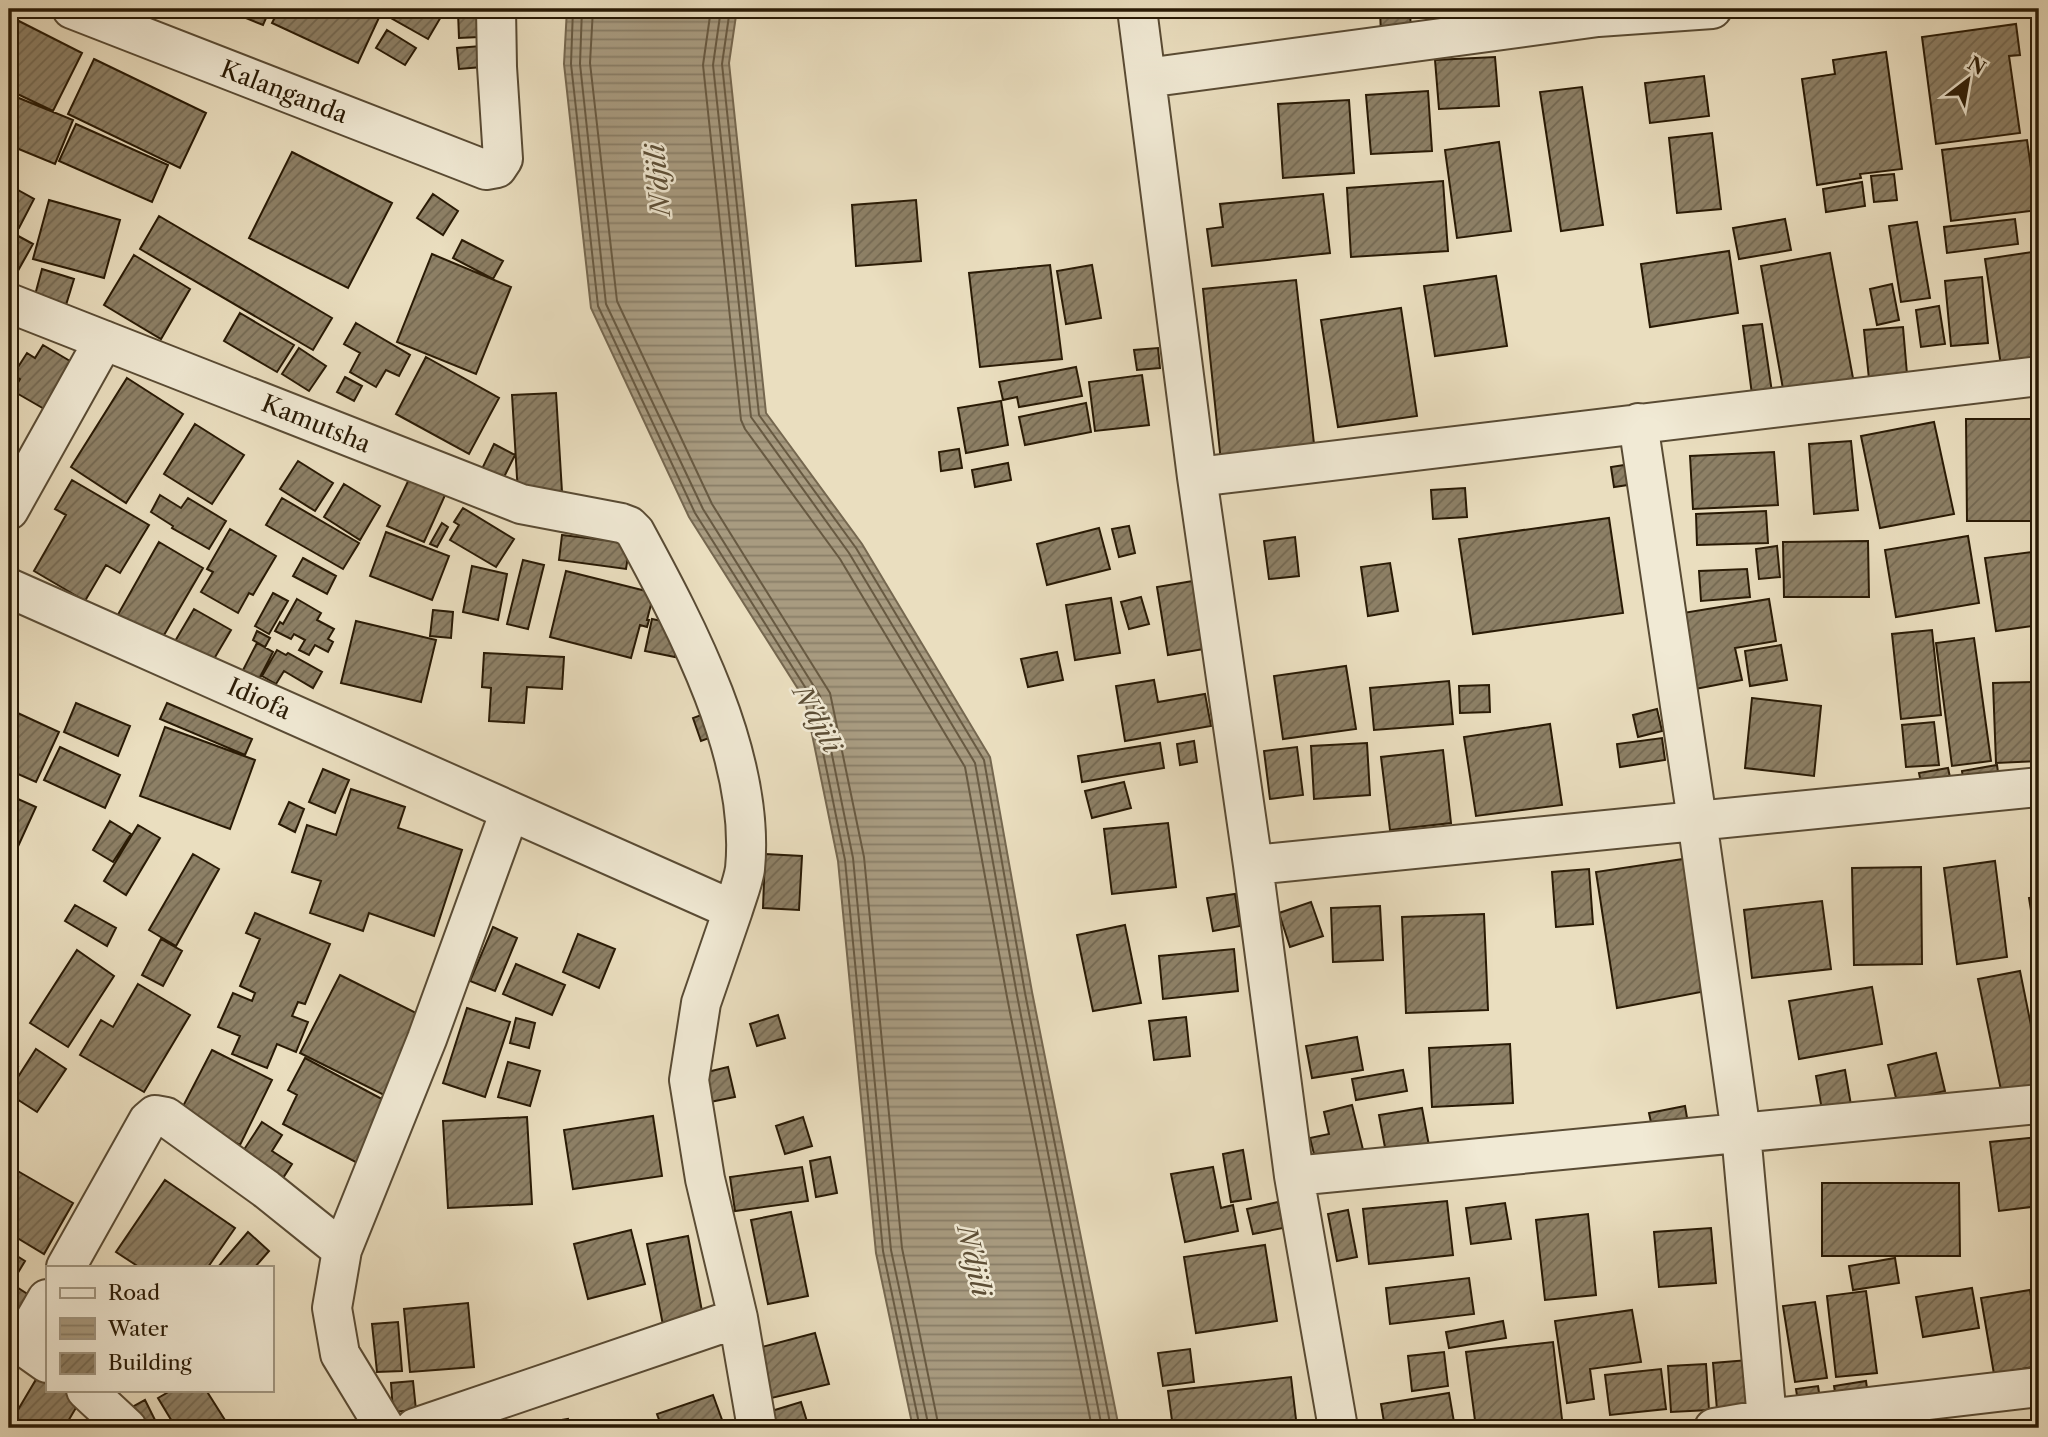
<svg xmlns="http://www.w3.org/2000/svg" width="2048" height="1437" viewBox="0 0 2048 1437" font-family="'Libre Caslon Text',serif">
	<defs>
		<pattern id="water-rules" width="6" height="5" patternUnits="userSpaceOnUse" patternTransform="scale(1.75)"><rect width="6" height="5" fill="#a89b80"/><path d="M0 2.5h6" fill="none" stroke="#897e67"/></pattern>
		<pattern id="building-hatch" width="6" height="6" patternUnits="userSpaceOnUse" patternTransform="scale(1.75)"><rect width="6" height="6" fill="#8d8066"/><path d="M-1 1l2-2M0 6l6-6M5 7l2-2" fill="none" stroke="#736852"/></pattern>
	</defs>
	<rect width="100%" height="100%" fill="#eadebf"/>
	<filter id="stains"><feTurbulence type="fractalNoise" baseFrequency=".00286" numOctaves="4"/><feColorMatrix values="0 0 0 0 .2 0 0 0 0 .09 0 0 0 0 .02 0 0 0 .5 -.17"/></filter>
	<radialGradient id="worn" r=".72"><stop offset=".6" stop-color="#630" stop-opacity="0"/><stop offset="1" stop-color="#630" stop-opacity=".3"/></radialGradient>
	<path fill="url(#water-rules)" stroke="#75674f" stroke-width="2" d="M567,9H737L729,63L766,413L862,544L990,757L1032,992L1119,1428H913L876,1253L838,861L805,700L689,517L591,308L564,64Z"/>
	<g fill="none" stroke-linecap="round" stroke-linejoin="round">
		<path stroke="#685a42" stroke-width="2" d="M573,9L571,64L598,306L695,513L812,698L845,860L883,1251L920,1428
			M582,9L580,64L606,304L703,509L820,696L853,858L891,1250L929,1428
			M593,9L590,63L617,301L712,504L830,693L864,857L902,1248L939,1428
			M711,9L703,65L741,420L745,429L840,559L965,767L1007,997L1092,1428
			M721,9L713,65L751,417L849,553L975,763L1017,995L1102,1428
			M730,9L722,64L759,415L856,548L984,760L1025,993L1111,1428"/>
	</g>
	<path fill="url(#building-hatch)" stroke="#291a05" stroke-width="2" d="M224,9H270L263,25Z
		M279,9H383L358,63L272,23Z
		M396,9H444L445,10L428,39L391,18Z
		M1380,9H1410L1411,35H1381Z
		M458,12H477L479,37L459,38Z
		M9,16L82,53L53,111L9,90Z
		M2016,24L2020,55L2009,56L2020,133L1936,144L1922,37Z
		M387,30L416,48L405,65L376,48Z
		M481,46L482,67L459,69L457,48Z
		M1886,52L1902,169L1860,174L1861,178L1817,185L1802,79L1835,74L1833,60Z
		M1495,57L1499,106L1439,109L1435,60Z
		M94,59L206,113L180,168L68,114Z
		M1704,76L1709,116L1650,123L1645,83Z
		M1582,87L1603,225L1561,231L1540,92Z
		M1428,91L1432,151L1371,154L1366,95Z
		M9,94L73,120L55,164L9,145Z
		M1349,100L1354,173L1283,178L1278,104Z
		M76,124L168,165L152,202L59,161Z
		M1712,133L1721,209L1677,213L1669,138Z
		M2027,140L2037,210L1951,221L1942,150Z
		M1499,142L1511,231L1457,238L1445,150Z
		M292,152L392,203L348,288L249,238Z
		M1894,174L1897,200L1874,202L1871,176Z
		M1443,181L1448,251L1351,257L1347,188Z
		M1862,182L1865,206L1826,212L1823,189Z
		M9,185L34,199L19,228L9,223Z
		M433,194L458,211L443,235L417,218Z
		M1323,194L1330,253L1212,266L1207,229L1223,227L1220,204Z
		M49,200L120,220L104,278L33,259Z
		M916,200L921,261L856,266L852,205Z
		M159,216L332,318L313,350L140,249Z
		M1785,219L1791,250L1739,259L1733,228Z
		M2015,219L2018,244L1947,253L1944,227Z
		M1917,222L1930,298L1901,302L1889,226Z
		M9,231L33,244L15,276L9,272Z
		M462,240L503,261L493,279L453,258Z
		M1729,251L1738,313L1650,327L1641,264Z
		M2039,251V366L2002,372L1985,259Z
		M1830,253L1857,400L1787,411L1761,266Z
		M432,254L511,287L476,374L397,342Z
		M134,255L190,289L161,339L104,305Z
		M1050,265L1062,359L980,367L969,273Z
		M1092,265L1101,318L1066,324L1057,271Z
		M42,269L74,279L66,305L35,295Z
		M1496,276L1507,346L1435,356L1424,286Z
		M1982,277L1988,343L1951,346L1945,281Z
		M1296,280L1315,453L1221,462L1203,289Z
		M1892,284L1899,320L1877,325L1870,289Z
		M1939,306L1945,344L1921,347L1916,310Z
		M1401,308L1417,416L1338,427L1321,320Z
		M240,313L294,345L277,372L224,341Z
		M356,323L410,355L399,376L386,370L376,387L350,372L360,353L344,344Z
		M1762,324L1773,399L1753,402L1743,326Z
		M1903,327L1908,386L1870,389L1864,330Z
		M43,345L75,364L46,410L13,391L20,379L13,375L27,353L35,358Z
		M299,348L326,366L309,391L282,374Z
		M1158,348L1160,368L1137,370L1134,350Z
		M426,357L499,398L469,454L396,414Z
		M1076,367L1082,396L1019,407L1017,397L1003,400L999,382Z
		M1142,375L1149,425L1095,431L1089,382Z
		M345,377L362,386L354,401L337,392Z
		M127,378L183,414L126,503L71,467Z
		M556,393L562,492L518,494L512,395Z
		M1001,401L1008,445L966,453L958,408Z
		M1086,403L1091,432L1025,445L1019,417Z
		M1966,419H2039V521H1967Z
		M1934,422L1954,514L1880,528L1861,436Z
		M195,424L244,455L212,504L164,474Z
		M1851,441L1858,510L1814,514L1809,444Z
		M494,444L515,455L500,485L479,475Z
		M959,449L962,468L941,471L939,452Z
		M1774,452L1778,505L1693,509L1690,456Z
		M298,461L333,483L315,511L280,489Z
		M1008,463L1011,480L975,487L972,470Z
		M1631,464L1635,484L1614,487L1611,467Z
		M410,477L446,493L424,542L387,526Z
		M72,480L149,525L120,573L106,565L85,601L34,571L66,515L55,509Z
		M344,484L380,506L360,540L324,517Z
		M1465,488L1467,517L1433,519L1431,490Z
		M160,495L181,508L188,498L226,521L209,549L172,528L173,526L151,512Z
		M282,498L359,543L343,569L266,525Z
		M463,508L514,539L496,567L450,540L459,525L454,522Z
		M1766,511L1768,543L1697,545L1696,514Z
		M1609,518L1623,613L1473,634L1459,539Z
		M442,523L448,527L437,547L430,544Z
		M1129,526L1135,553L1119,557L1112,529Z
		M1099,528L1110,569L1047,585L1037,544Z
		M230,529L276,556L253,595L249,593L238,613L201,592L213,572L207,569Z
		M386,532L449,556L432,600L370,576Z
		M562,535L630,543L626,569L559,560Z
		M1968,536L1979,603L1896,617L1885,550Z
		M1295,537L1299,576L1269,579L1264,541Z
		M1868,541L1869,597H1784L1783,542Z
		M159,542L203,568L160,642L116,618Z
		M1777,546L1780,577L1759,579L1756,549Z
		M2039,551V625L1996,631L1985,558Z
		M303,558L336,576L327,594L293,576Z
		M523,560L544,565L528,629L507,624Z
		M1390,563L1398,611L1368,616L1361,567Z
		M472,566L507,574L498,620L463,612Z
		M1747,569L1750,597L1701,601L1699,571Z
		M566,571L654,593L647,620H649L647,627L640,625L631,658L550,637Z
		M1199,580L1210,648L1168,655L1157,587Z
		M273,593L288,601L269,634L255,626Z
		M1141,597L1149,624L1129,629L1121,602Z
		M1111,598L1120,653L1075,660L1066,605Z
		M297,599L321,613L317,620L334,629L328,639L333,642L328,652L315,645L309,655L299,650L305,640L294,634L291,639L275,631L280,622L283,624Z
		M1769,599L1776,641L1735,648L1742,680L1695,689L1683,613Z
		M194,609L231,630L211,664L174,643Z
		M433,610L453,612L451,638L430,636Z
		M652,619L681,625L675,657L645,651Z
		M356,621L436,640L421,702L341,683Z
		M1932,630L1941,715L1901,719L1892,634Z
		M257,631L270,638L265,647L253,640Z
		M1974,638L1991,761L1952,766L1936,643Z
		M257,643L273,652L258,681L242,672Z
		M1781,645L1787,680L1750,686L1745,651Z
		M277,650L286,655L288,653L322,672L313,688L284,671L276,684L262,676Z
		M1057,652L1063,680L1028,687L1021,659Z
		M484,653L564,657L562,689L527,687L524,723L489,721L491,688L482,687Z
		M1346,666L1356,729L1283,739L1274,676Z
		M1154,680L1158,702L1205,694L1211,726L1125,741L1116,686Z
		M1449,681L1453,724L1374,730L1370,688Z
		M2039,682V761L1996,763L1993,683Z
		M1489,685L1490,712L1460,713L1459,686Z
		M1752,698L1821,706L1814,776L1745,768Z
		M76,703L130,726L118,756L64,732Z
		M167,703L252,739L245,755L160,719Z
		M9,709L59,732L36,782L9,770Z
		M1657,709L1662,731L1638,737L1633,715Z
		M704,714L712,737L701,741L693,718Z
		M1934,722L1939,765L1906,767L1902,725Z
		M1550,724L1562,805L1476,816L1464,737Z
		M165,727L255,760L230,829L140,796Z
		M1662,738L1665,760L1620,767L1617,744Z
		M1194,741L1197,762L1180,765L1177,744Z
		M1160,743L1164,768L1082,782L1078,756Z
		M1367,743L1370,795L1314,799L1311,746Z
		M60,747L120,775L105,808L44,780Z
		M1297,747L1303,795L1270,799L1264,751Z
		M1443,750L1451,823L1390,830L1381,757Z
		M1997,765L2000,786L1965,791L1962,771Z
		M1948,768L1953,791L1924,796L1919,773Z
		M323,769L349,780L335,813L309,802Z
		M1124,782L1131,808L1092,818L1085,791Z
		M351,789L405,807L398,828L462,850L434,936L369,913L363,931L310,913L321,881L292,872L307,825L336,835Z
		M9,795L36,807L10,864H9Z
		M289,802L304,809L295,832L279,824Z
		M110,821L131,834L113,862L93,850Z
		M1168,823L1176,887L1112,894L1104,829Z
		M138,825L160,838L126,895L104,881Z
		M193,854L219,869L176,946L149,930Z
		M765,854L802,856L799,910L763,908Z
		M1690,858L1701,992L1617,1008L1596,872Z
		M1995,861L2007,957L1957,964L1944,868Z
		M1921,867L1922,964L1854,965L1852,868Z
		M1589,869L1593,924L1556,927L1552,872Z
		M1235,894L1240,926L1213,931L1207,898Z
		M2039,896V954H2038L2029,898Z
		M1822,901L1831,969L1752,978L1744,910Z
		M1311,902L1323,936L1290,947L1279,913Z
		M75,905L116,928L107,946L65,921Z
		M1380,906L1383,960L1333,962L1331,908Z
		M255,913L330,944L305,1004L298,1002L292,1016L308,1022L296,1052L277,1044L267,1068L232,1054L240,1036L218,1027L233,993L252,1001L255,993L240,986L260,939L246,933Z
		M1484,914L1488,1010L1406,1013L1402,917Z
		M1125,925L1141,1003L1093,1011L1077,935Z
		M493,927L517,938L495,991L470,981Z
		M578,934L615,949L599,988L563,972Z
		M161,939L182,951L163,986L142,975Z
		M1234,949L1238,991L1163,999L1159,956Z
		M77,950L114,976L68,1047L30,1023Z
		M516,964L565,985L552,1015L503,994Z
		M2020,971L2039,1065V1087L2002,1095L1978,979Z
		M340,975L430,1020L390,1098L300,1053Z
		M138,984L190,1015L144,1092L80,1055L101,1020L113,1027Z
		M1872,987L1882,1044L1799,1059L1789,1001Z
		M467,1008L510,1022L485,1097L443,1083Z
		M778,1015L785,1038L757,1046L750,1024Z
		M1186,1017L1190,1056L1154,1060L1149,1021Z
		M516,1018L535,1023L529,1048L510,1043Z
		M1357,1037L1363,1070L1312,1078L1306,1046Z
		M1510,1044L1513,1103L1432,1107L1429,1048Z
		M36,1049L66,1069L37,1112L9,1094V1091Z
		M212,1050L272,1080L240,1145L179,1114Z
		M1936,1053L1945,1091L1897,1102L1888,1065Z
		M305,1058L395,1106L365,1167L283,1124L297,1095L288,1090Z
		M9,1061L18,1067L9,1082Z
		M508,1062L540,1071L530,1106L498,1097Z
		M728,1067L735,1097L710,1102L703,1073Z
		M1403,1070L1407,1091L1356,1100L1352,1079Z
		M1845,1070L1851,1105L1822,1110L1816,1076Z
		M1352,1105L1368,1170L1321,1182L1310,1138L1329,1134L1324,1112Z
		M1685,1106L1690,1135L1655,1141L1649,1113Z
		M1422,1108L1432,1162L1389,1169L1379,1115Z
		M653,1116L662,1176L573,1189L564,1130Z
		M527,1117L532,1204L448,1208L443,1121Z
		M803,1117L812,1146L785,1154L776,1126Z
		M262,1122L282,1135L272,1151L292,1164L276,1189L236,1162Z
		M2039,1137V1206L1999,1211L1990,1142Z
		M1243,1150L1251,1199L1231,1202L1223,1154Z
		M830,1157L837,1193L816,1197L810,1161Z
		M9,1166L73,1203L44,1254L9,1233Z
		M802,1167L808,1201L735,1211L730,1177Z
		M1213,1167L1221,1208L1233,1205L1238,1231L1185,1242L1171,1174Z
		M165,1180L235,1228L208,1267H139L116,1252Z
		M1822,1183H1959L1960,1256H1822Z
		M1447,1201L1453,1255L1369,1264L1363,1209Z
		M1278,1202L1283,1228L1253,1234L1247,1209Z
		M1505,1203L1511,1239L1471,1244L1466,1208Z
		M1348,1210L1357,1257L1337,1261L1328,1214Z
		M791,1212L808,1296L768,1304L751,1220Z
		M1588,1214L1596,1295L1545,1300L1536,1220Z
		M1711,1228L1716,1283L1659,1287L1654,1232Z
		M631,1230L645,1284L588,1299L574,1244Z
		M248,1232L269,1251L255,1267H218Z
		M688,1236L704,1322L664,1330L647,1244Z
		M1265,1245L1277,1321L1196,1333L1184,1257Z
		M9,1251L25,1261L16,1276L9,1271Z
		M1895,1258L1899,1283L1853,1290L1849,1266Z
		M1469,1278L1474,1314L1390,1324L1386,1288Z
		M9,1282L29,1295L11,1323L9,1322Z
		M1972,1288L1979,1328L1923,1337L1916,1297Z
		M2030,1290L2039,1347V1366L1994,1374L1981,1298Z
		M1866,1291L1877,1373L1836,1377L1827,1296Z
		M1815,1302L1827,1378L1795,1382L1783,1306Z
		M468,1303L474,1367L410,1372L404,1309Z
		M1632,1310L1641,1362L1590,1369L1594,1399L1567,1403L1555,1321Z
		M1503,1321L1506,1338L1449,1348L1446,1332Z
		M398,1322L402,1371L377,1372L372,1324Z
		M815,1333L829,1384L759,1401L747,1351Z
		M1553,1342L1563,1428H1476L1466,1352Z
		M1190,1349L1194,1382L1163,1386L1158,1353Z
		M1444,1352L1448,1386L1412,1391L1408,1356Z
		M1748,1360L1752,1407L1717,1410L1713,1363Z
		M1706,1364L1709,1410L1671,1412L1668,1366Z
		M1661,1369L1666,1409L1610,1415L1605,1375Z
		M41,1371L47,1375V1390H72L83,1396L64,1428H9V1425Z
		M1291,1377L1297,1428H1173L1168,1391Z
		M413,1381L416,1410L393,1412L391,1383Z
		M1866,1381L1870,1410L1839,1415L1834,1386Z
		M1818,1386L1823,1419L1801,1422L1796,1389Z
		M172,1390H206L230,1428H176L158,1398Z
		M1449,1393L1455,1428H1385L1381,1404Z
		M713,1395L725,1428H662L657,1414Z
		M145,1400L157,1424L148,1428H136L127,1410Z
		M801,1402L809,1428H770L765,1413Z
		M92,1417L112,1428H85Z
		M568,1419L570,1428H514Z"/>
	<g fill="none" stroke-linecap="round" stroke-linejoin="round">
		<g stroke="#594b34" stroke-width="42">
			<path id="street" d="M72,9L486,170L497,168L503,159L497,67L496,9
				M1137,9L1197,477L1253,865L1294,1176L1338,1428
				M1146,78L1598,17L1712,9
				M9,303L521,504L621,523L629,526L635,532C687,628 756,756 745,869C743,882 737,897 733,910
				M1638,423L1697,820L1741,1133L1767,1419
				M1197,477L2039,376
				M9,510L104,340
				M9,588L733,910L701,1003L689,1080L705,1179L738,1318L757,1428
				M1253,865L2039,787
				M1294,1176L2039,1104
				M66,1267L148,1121L155,1115L166,1117L266,1189L342,1250
				M47,1299L23,1341V1346L47,1363
				M86,1390L127,1428
				M385,1428L340,1354L332,1308L342,1250L427,1039L510,811
				M415,1428L738,1318
				M1714,1428L1767,1419L2039,1387"/>
		</g>
		<use href="#street" stroke="#f1ead5" stroke-width="38"/>
	</g>
	<g text-anchor="middle" stroke-width="5" stroke-linejoin="round" paint-order="stroke">
		<g font-size="24" fill="#291a05" stroke="#f1ead5">
			<text transform="translate(284 92) rotate(21)" y="8">Kalanganda</text>
			<text transform="translate(316 424) rotate(22)" y="8">Kamutsha</text>
			<text transform="translate(259 699) rotate(24)" y="8">Idiofa</text>
		</g>
		<g font-size="26" font-style="italic" fill="#5c4e36" stroke="#f1ead5">
			<text transform="translate(658 180) rotate(-95)" y="9">N'djili</text>
			<text transform="translate(817 719) rotate(62)" y="9">N'djili</text>
			<text transform="translate(974 1261) rotate(77)" y="9">N'djili</text>
		</g>
	</g>
	<rect width="2048" height="1437" fill="none" stroke="#eadebf" stroke-width="35"/>
	<rect x="10" y="10" width="2027" height="1416" fill="none" stroke="#291a05" stroke-width="3.5"/>
	<rect x="18" y="18" width="2013" height="1402" fill="none" stroke="#291a05" stroke-width="2"/>
	<rect x="46" y="1266" width="228" height="126" fill="#f1ead5" stroke="#a19782" stroke-width="2"/>
	<rect x="60" y="1288" width="35" height="10" fill="#f1ead5" stroke="#a19782" stroke-width="2"/>
	<text x="108" y="1300" font-size="21" fill="#291a05">Road</text>
	<rect x="60" y="1318" width="35" height="21" fill="url(#water-rules)" stroke="#a19782" stroke-width="2"/>
	<text x="108" y="1336" font-size="21" fill="#291a05">Water</text>
	<rect x="60" y="1353" width="35" height="21" fill="url(#building-hatch)" stroke="#a19782" stroke-width="2"/>
	<text x="108" y="1370" font-size="21" fill="#291a05">Building</text>
	<g transform="translate(1968 80) rotate(31)" stroke="#f1ead5" stroke-width="5" paint-order="stroke">
	<path d="M0-5L12 26L0 18L-12 26Z" fill="#291a05"/>
	<text y="-10" font-size="19" font-weight="bold" text-anchor="middle" fill="#291a05">N</text>
	</g>
	<rect width="100%" height="100%" filter="url(#stains)"/>
	<rect width="100%" height="100%" fill="url(#worn)"/>
</svg>
